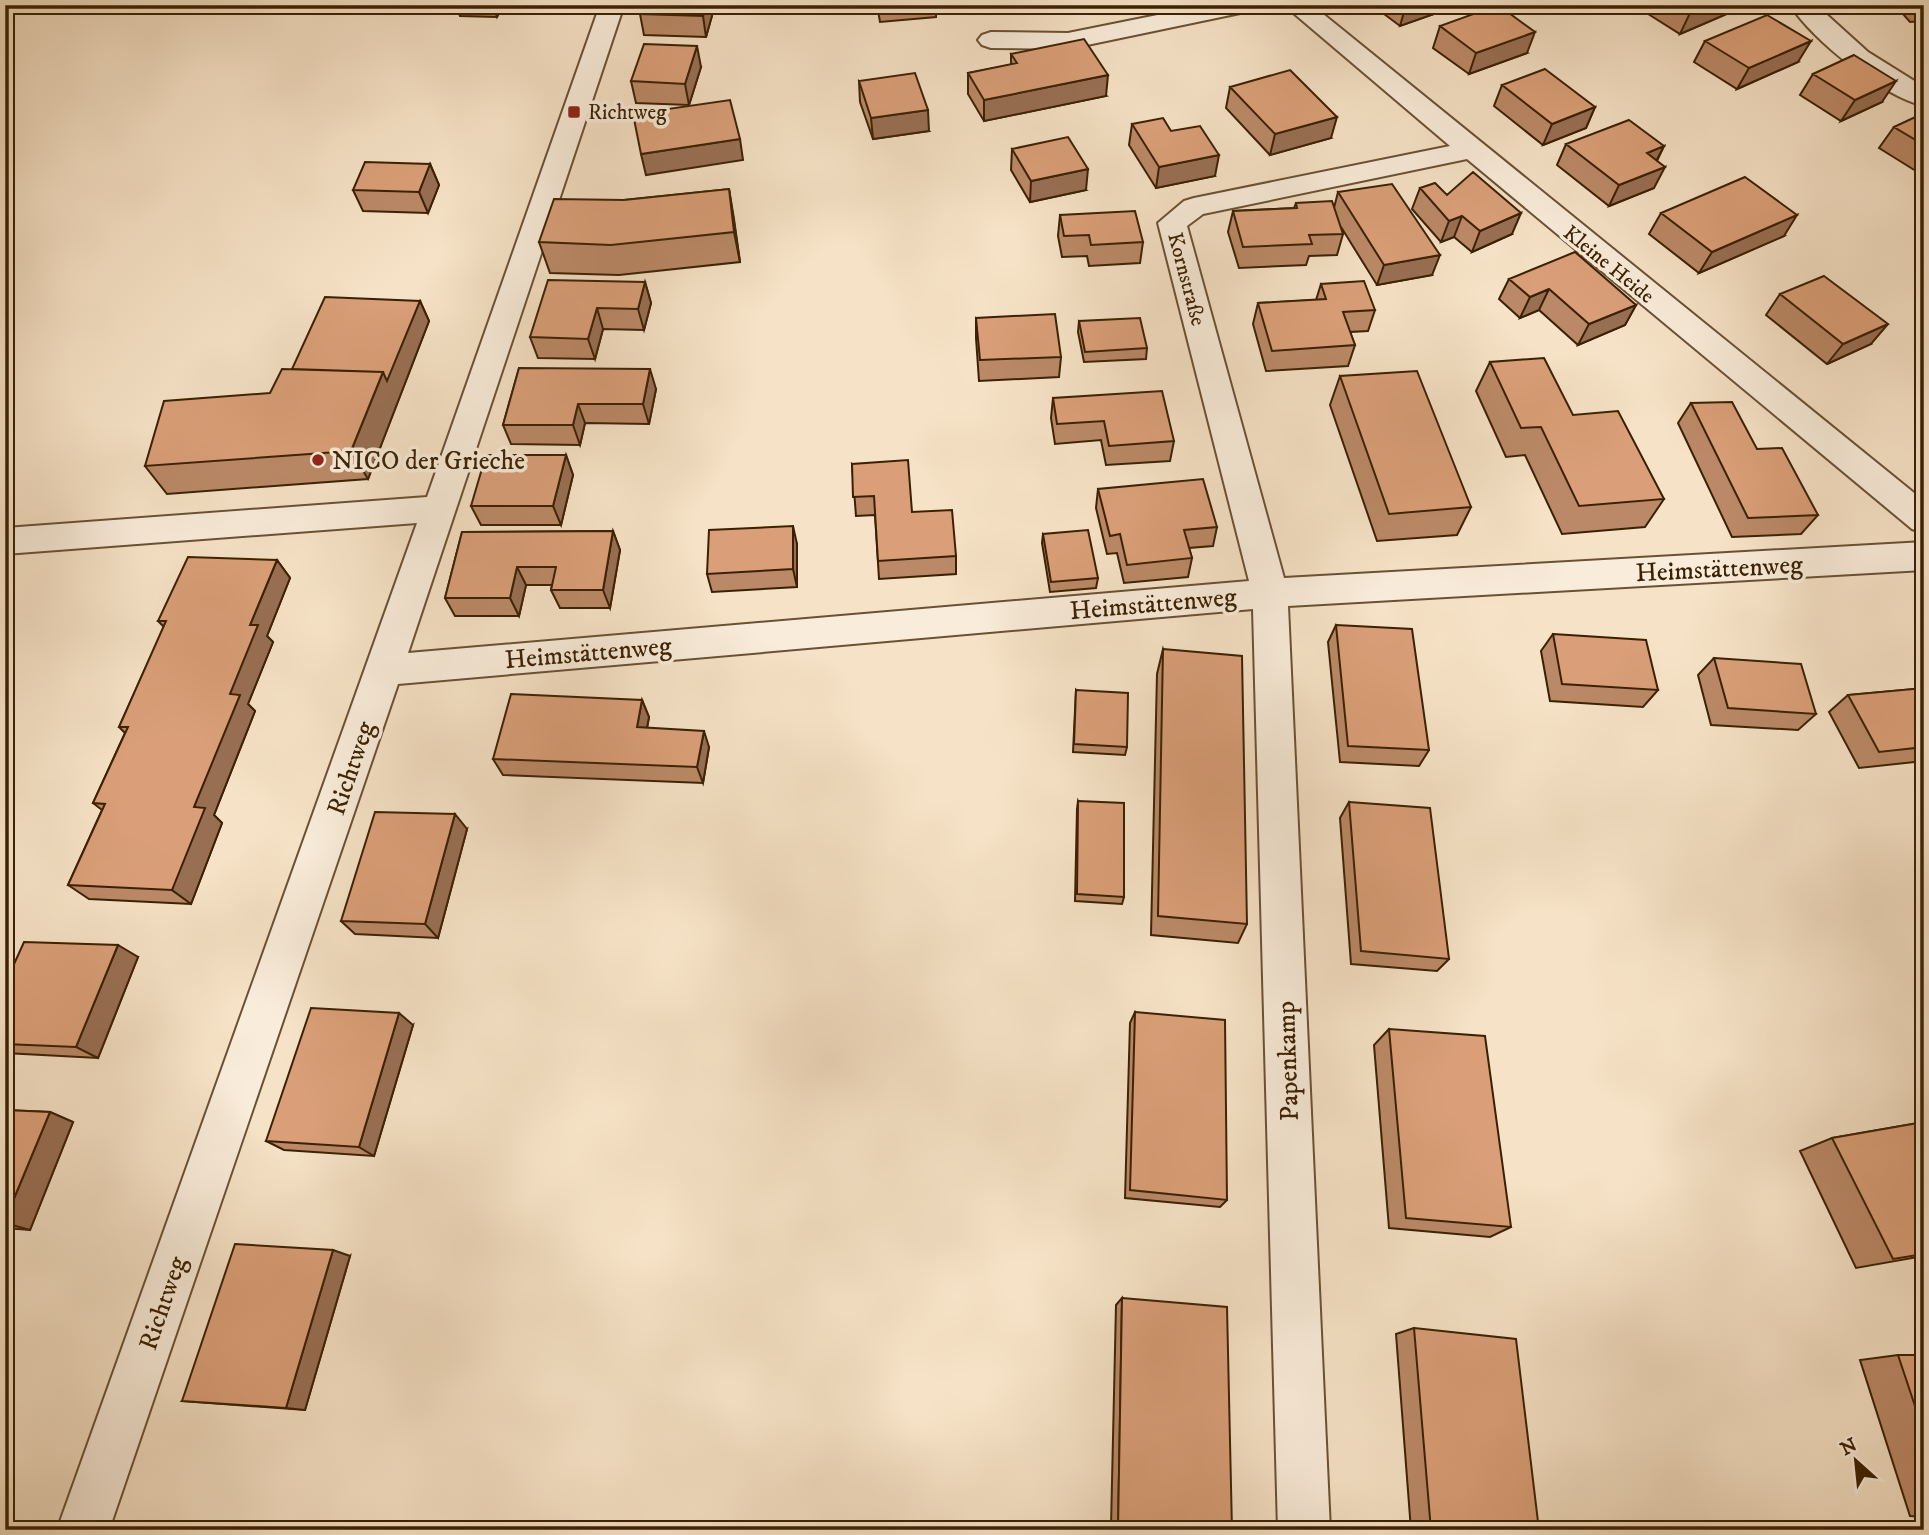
<svg xmlns="http://www.w3.org/2000/svg" width="1929" height="1535" viewBox="0 0 1929 1535" font-family="'IM FELL DW Pica',serif">
	<rect width="100%" height="100%" fill="#f6e2c6"/>
	<filter id="stains"><feTurbulence type="fractalNoise" baseFrequency=".00286" numOctaves="4"/><feColorMatrix values="0 0 0 0 .2 0 0 0 0 .09 0 0 0 0 .02 0 0 0 .5 -.17"/></filter>
	<radialGradient id="worn" r=".72"><stop offset=".6" stop-color="#630" stop-opacity="0"/><stop offset="1" stop-color="#630" stop-opacity=".3"/></radialGradient>
	<g fill="none" stroke-linecap="round" stroke-linejoin="round">
		<g stroke="#6a5134" stroke-width="4">
			<path id="minor" d="M600,5H624L408,653L1249,581L1158,223L1184,201L1194,198L1450,146L1284,5H1312L1924,501V533L1912,529L1467,159L1203,214L1187,226L1284,578L1924,542V570L1288,606L1330,1530H1278L1253,609L398,684L109,1530H57L417,523L5,554V528L427,497Z
				M1207,5H1257L1254,10L1245,12L1068,49L991,48L982,45L978,40L982,35L991,32L1068,33Z
				M1790,5H1816L1868,52L1924,87V106C1881,95 1814,41 1790,5Z"/>
		</g>
		<use href="#minor" fill="#f9ecda" fill-rule="evenodd"/>
	</g>
	<path fill="#bb8967" stroke="#3b2103" stroke-width="2" d="M456,5H503L497,17L460,16Z
		M715,5L706,37L644,35L640,14Z
		M877,5H936V17L880,22Z
		M998,5H1070L999,9Z
		M1372,5H1452L1451,8L1400,26Z
		M1638,5H1734L1729,13L1680,34L1637,7Z
		M1895,5H1924V21L1910,22Z
		M1440,26L1527,53L1469,74L1433,48Z
		M1705,41L1798,62L1737,89L1694,62Z
		M1011,54L1106,96L984,121L968,94V73L1011,65Z
		M701,67L689,105L636,103L631,81Z
		M1813,74L1882,102L1841,121L1800,95Z
		M859,81L929,131L873,139L860,102Z
		M1502,85L1595,107L1586,128L1543,145L1494,106Z
		M1230,87L1331,138L1270,155L1226,108Z
		M1924,113V176L1879,148L1894,127Z
		M1132,124L1171,131L1215,176L1156,188L1129,145Z
		M1566,144L1664,146L1657,161L1654,188L1609,206L1557,165Z
		M1012,149L1086,190L1030,202L1011,170Z
		M430,164L439,185L428,213L363,211L353,190Z
		M1420,188L1447,195L1512,234L1472,252L1454,237L1441,242L1412,209Z
		M729,189L740,262L619,275L550,273L539,242L624,200Z
		M1338,192L1432,275L1377,285L1341,227L1343,234L1337,255L1309,256L1306,265L1239,268L1228,232L1233,211L1294,208L1296,203L1334,208Z
		M1661,213L1784,236L1699,273L1649,234Z
		M1060,215L1143,242L1140,263L1089,266L1087,256L1062,257L1058,236Z
		M1509,279L1636,305L1625,325L1578,345L1539,310L1520,318L1499,299Z
		M645,282L651,303L644,330L603,329L595,359L538,358L530,337Z
		M1321,284L1375,310L1368,331L1350,332L1355,345L1348,366L1266,371L1253,324L1258,303L1316,300Z
		M1780,294L1871,344L1827,364L1766,315Z
		M420,301L429,321L368,479L167,494L145,466L270,393L292,369Z
		M976,318L1061,357L1059,377L979,381L976,338Z
		M1079,321L1147,348L1146,359L1084,362L1078,332Z
		M1490,362L1573,415L1664,499L1645,527L1562,534L1525,455L1506,457L1476,391Z
		M519,368L656,389L649,424L585,423L580,445L511,444L503,425Z
		M1340,376L1471,507L1457,535L1377,541L1330,405Z
		M1053,398L1174,441L1170,461L1106,465L1101,440L1055,444L1051,418Z
		M1691,403L1757,449L1818,515L1801,534L1732,537L1678,423Z
		M566,455L573,475L561,525H481L471,506Z
		M852,464L912,512L956,556V574L879,579L875,515L856,516Z
		M1098,489L1217,527L1213,546L1189,548L1192,558L1188,577L1124,583L1117,553L1107,554L1096,508Z
		M613,531L620,550L610,608H560L551,590L552,585H526L519,616H455L445,598L462,532Z
		M1043,534L1098,578L1096,588L1050,592L1042,543Z
		M797,544V587L712,592L707,574Z
		M277,560L290,578L267,636L273,642L248,704L255,711L214,815L222,823L191,904L89,899L68,885L102,810L93,803L125,733L119,727L164,627L158,621Z
		M1336,625L1429,750L1419,766L1340,762L1328,642Z
		M1553,634L1658,690L1643,707L1550,701L1541,651Z
		M1163,649L1247,924L1238,943L1151,935L1157,674Z
		M1714,658L1816,714L1798,730L1711,725L1698,675Z
		M1924,688V761L1859,768L1829,712L1848,695Z
		M1076,690L1127,747L1125,755L1073,752Z
		M642,700L649,717L647,728L709,747L703,783L503,775L493,759Z
		M1078,801L1124,897L1122,904L1075,901L1077,809Z
		M1349,802L1449,959L1437,971L1351,964L1340,818Z
		M467,829L438,938L355,934L341,921Z
		M138,957L98,1058L5,1053V984Z
		M1135,1012L1227,1200L1220,1207L1125,1198L1130,1023Z
		M413,1025L374,1156L284,1150L266,1141Z
		M1389,1029L1511,1227L1490,1237L1389,1228L1374,1045Z
		M5,1110L50,1112L73,1122L30,1230L5,1228Z
		M1924,1122V1256L1856,1268L1800,1151L1832,1138Z
		M350,1256L305,1410L182,1401Z
		M1122,1298L1118,1529L1111,1527L1116,1305Z
		M1414,1328L1539,1530H1411L1396,1334Z
		M1898,1355H1924V1517L1910,1516L1860,1360Z"/>
	<path fill="#996f54" stroke="#3b2103" stroke-width="2" d="M493,5H503L497,17Z
		M706,5H715L706,37L703,16Z
		M1406,5H1452L1451,8L1400,26Z
		M1709,5H1734L1729,13L1680,34L1690,13Z
		M1535,32L1527,53L1469,74L1476,53Z
		M1811,41L1798,62L1737,89L1749,68Z
		M697,46L701,67L689,105L685,84Z
		M1108,75L1106,96L984,121V100Z
		M1896,81L1882,102L1841,121L1855,100Z
		M1595,107L1586,128L1543,145L1552,124Z
		M928,110L929,131L873,139L871,118Z
		M1337,117L1331,138L1270,155L1275,134Z
		M740,139L743,160L646,175L641,154Z
		M1664,146L1653,167L1647,153Z
		M1219,155L1215,176L1156,188L1159,167Z
		M430,164L439,185L428,213L419,192Z
		M1665,167L1654,188L1609,206L1619,185Z
		M1088,169L1086,190L1030,202L1031,181Z
		M729,189L734,219L740,262L734,232Z
		M1521,213L1512,234L1472,252L1480,231Z
		M1797,215L1784,236L1699,273L1712,252Z
		M1462,216L1454,237L1441,242L1449,221Z
		M1440,255L1432,275L1377,285L1384,265Z
		M645,282L651,303L644,330L638,309Z
		M1549,289L1539,310L1520,318L1530,297Z
		M420,301L429,321L368,479L351,451L383,372Z
		M1636,305L1625,325L1578,345L1589,324Z
		M597,308L603,329L595,359L588,339Z
		M1888,324L1871,344L1827,364L1843,344Z
		M650,369L656,389L649,424L643,404Z
		M578,404L585,423L580,445L573,425Z
		M566,455L573,475L561,525L553,506Z
		M793,526L797,544V587L793,569Z
		M613,531L620,550L610,608L603,590Z
		M277,560L290,578L267,636L273,642L248,704L255,711L214,815L222,823L191,904L172,890L194,807L230,694L250,625Z
		M517,567L526,585L519,616L510,598Z
		M642,700L649,717L644,744L637,727Z
		M704,731L709,747L703,783L697,767Z
		M455,814L467,829L438,938L425,924Z
		M118,945L138,957L98,1058L76,1047Z
		M399,1013L413,1025L374,1156L359,1147Z
		M50,1112L73,1122L30,1230L5,1223V1220Z
		M333,1250L350,1256L305,1410L286,1408Z"/>
	<path fill="#da9f78" stroke="#3b2103" stroke-width="2" d="M642,5H706L703,16L640,14Z
		M1498,5L1535,32L1476,53L1440,26Z
		M1678,5H1709L1690,13Z
		M1767,15L1811,41L1749,68L1705,41Z
		M1084,39L1108,75L984,100L968,73L1017,63L1011,54Z
		M644,44L697,46L685,84L631,81Z
		M1854,55L1896,81L1855,100L1813,74Z
		M1545,69L1595,107L1552,124L1502,85Z
		M1290,70L1337,117L1275,134L1230,87Z
		M915,73L928,110L871,118L859,81Z
		M730,100L740,139L641,154L633,114Z
		M1924,113V145L1894,127Z
		M1163,118L1171,131L1200,126L1219,155L1159,167L1132,124Z
		M1629,120L1664,146L1647,153L1665,167L1619,185L1566,144Z
		M1068,137L1088,169L1031,181L1012,149Z
		M365,162L430,164L419,192L353,190Z
		M1473,172L1521,213L1480,231L1462,216L1449,221L1420,188L1435,183L1447,195Z
		M1745,177L1797,215L1712,252L1661,213Z
		M1392,184L1440,255L1384,265L1338,192Z
		M729,189L734,232L611,245L539,242L554,199L624,200Z
		M1332,201L1343,234L1309,235L1312,244L1243,247L1233,211L1297,208L1296,203Z
		M1135,211L1143,242L1091,245L1089,235L1064,236L1060,215Z
		M1575,252L1636,305L1589,324L1549,289L1530,297L1509,279Z
		M1824,276L1888,324L1843,344L1780,294Z
		M548,280L645,282L638,309L597,308L588,339L530,337Z
		M1364,281L1375,310L1343,312L1355,345L1272,351L1258,303L1326,299L1321,284Z
		M325,297L420,301L387,381L383,372L292,369Z
		M1055,314L1061,357L980,360L976,318Z
		M1140,318L1147,348L1085,352L1079,321Z
		M1544,358L1573,415L1618,411L1664,499L1579,506L1541,427L1521,428L1490,362Z
		M519,368L650,369L643,404H578L573,425H503Z
		M282,369L383,372L351,451L145,466L164,401L270,393Z
		M1417,371L1471,507L1389,514L1340,376Z
		M1162,391L1174,441L1109,446L1104,421L1057,424L1053,398Z
		M1732,402L1757,449L1782,448L1818,515L1748,518L1691,403Z
		M486,455H566L553,506H471Z
		M908,460L912,512L952,510L956,556L878,561L874,496L853,497L852,464Z
		M1203,479L1217,527L1184,530L1192,558L1127,565L1120,534L1110,536L1098,489Z
		M793,526V569L707,574L709,530Z
		M1088,530L1098,578L1051,582L1043,534Z
		M613,531L603,590H551L556,567H517L510,598H445L462,532Z
		M188,557L277,560L250,625H258L230,694L240,695L194,807L205,808L172,890L68,885L105,804L93,803L128,727H119L166,621H158Z
		M1336,625L1412,629L1429,750L1348,746Z
		M1553,634L1646,640L1658,690L1562,684Z
		M1163,649L1242,656L1247,924L1158,916Z
		M1714,658L1801,664L1816,714L1728,708Z
		M1924,688V747L1879,752L1848,695Z
		M1076,690L1128,693L1127,747L1074,744Z
		M511,694L642,700L637,727L704,731L697,767L493,759Z
		M1078,801L1124,803V897L1077,894Z
		M1349,802L1430,808L1449,959L1361,951Z
		M375,812L455,814L425,924L341,921Z
		M24,942L118,945L76,1047L5,1044V984Z
		M311,1008L399,1013L359,1147L266,1141Z
		M1135,1012L1225,1020L1227,1200L1130,1190Z
		M1389,1029L1485,1036L1511,1227L1406,1218Z
		M5,1110L50,1112L5,1220Z
		M1924,1122V1254L1893,1259L1832,1138Z
		M235,1244L333,1250L286,1408L182,1401Z
		M1122,1298L1227,1307L1232,1530L1118,1529Z
		M1414,1328L1516,1339L1539,1530H1431Z
		M1898,1355H1924V1433Z"/>
	<g fill="#8f2418" stroke="#f9ecda" stroke-width="2.5">
		<rect x="567" y="105" width="14" height="14" rx="3.5"/>
		<circle cx="318" cy="460" r="7"/>
	</g>
	<g text-anchor="middle" stroke-width="7" stroke-linejoin="round" paint-order="stroke">
		<g font-size="21" fill="#3b2103" stroke="#f9ecda" text-anchor="start">
			<text x="588" y="119">Richtweg</text>
		</g>
		<g font-size="21" fill="#3b2103" stroke="#f9ecda">
			<text transform="translate(1609 264) rotate(39)" y="7">Kleine Heide</text>
			<text transform="translate(1187 279) rotate(75)" y="7">Kornstraße</text>
		</g>
		<g font-size="26" fill="#3b2103" stroke="#f9ecda" text-anchor="start">
			<text x="332" y="469">NICO der Grieche</text>
		</g>
		<g font-size="26" fill="#3b2103" stroke="#f9ecda">
			<text transform="translate(1719 568) rotate(-3)" y="9">Heimstättenweg</text>
			<text transform="translate(1153 603) rotate(-5)" y="9">Heimstättenweg</text>
			<text transform="translate(588 652) rotate(-5)" y="9">Heimstättenweg</text>
			<text transform="translate(350 768) rotate(-71)" y="9">Richtweg</text>
			<text transform="translate(1287 1061) rotate(-92)" y="9">Papenkamp</text>
			<text transform="translate(162 1303) rotate(-71)" y="9">Richtweg</text>
		</g>
	</g>
	<rect width="1929" height="1535" fill="none" stroke="#f6e2c6" stroke-width="28"/>
	<rect x="7" y="7" width="1915" height="1521" fill="none" stroke="#3b2103" stroke-width="3.5"/>
	<rect x="14" y="14" width="1901" height="1507" fill="none" stroke="#3b2103" stroke-width="2"/>
	<g transform="translate(1856 1461) rotate(333)" stroke="#f9ecda" stroke-width="5" paint-order="stroke">
	<path d="M0-5L12 26L0 18L-12 26Z" fill="#3b2103"/>
	<text y="-10" font-size="19" font-weight="bold" text-anchor="middle" fill="#3b2103">N</text>
	</g>
	<rect width="100%" height="100%" filter="url(#stains)"/>
	<rect width="100%" height="100%" fill="url(#worn)"/>
</svg>
